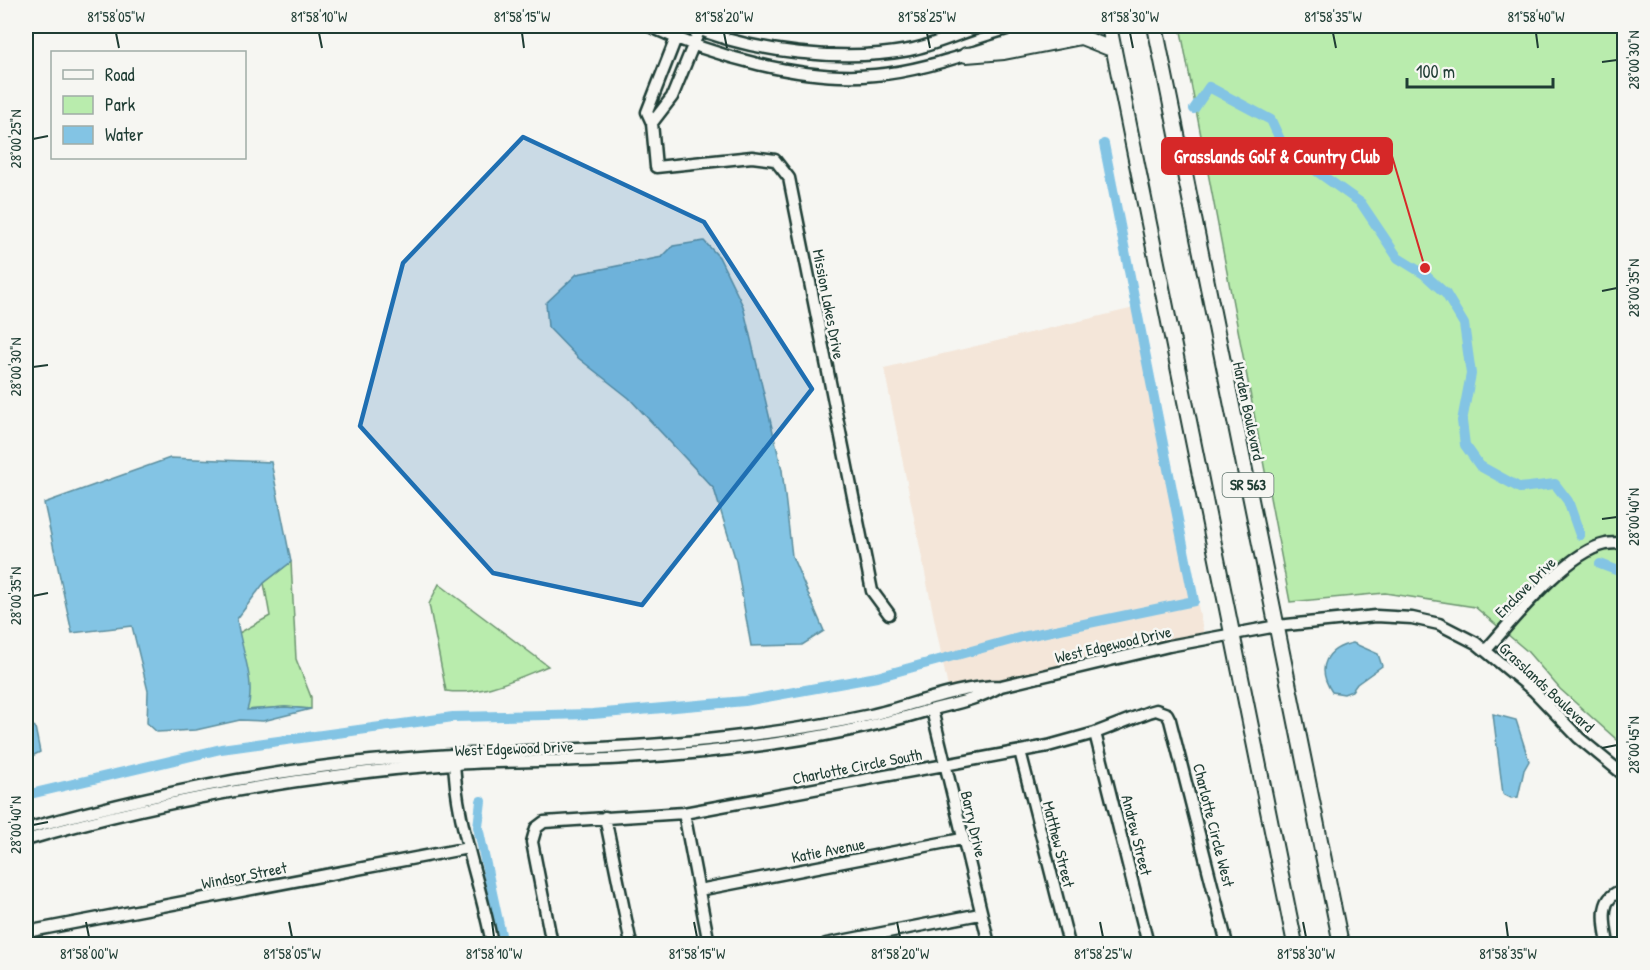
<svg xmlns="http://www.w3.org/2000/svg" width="1650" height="970" viewBox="0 0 1650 970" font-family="'Patrick Hand',sans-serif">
	<rect width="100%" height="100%" fill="#f6f6f2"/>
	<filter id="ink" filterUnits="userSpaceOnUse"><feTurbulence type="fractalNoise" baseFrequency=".0167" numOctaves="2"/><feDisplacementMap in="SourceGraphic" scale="12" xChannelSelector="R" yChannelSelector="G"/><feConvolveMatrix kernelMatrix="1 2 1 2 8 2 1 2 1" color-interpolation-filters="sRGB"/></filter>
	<g filter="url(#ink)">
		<path fill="#f4e6d9" d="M1134,308L1204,634L1084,659L1004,680H977L948,688L884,368Z"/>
		<path fill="#b9ecad" stroke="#6c9470" stroke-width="1.5" d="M1180,26H1624V511L1622,514L1624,522V746L1560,689L1527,651L1475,607L1385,593L1290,602Z
			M291,562L296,659L311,697V709L285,707L246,710L239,633L270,616L264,583Z
			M439,584L548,666C515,679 482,696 446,691L429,604Z"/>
		<path fill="#83c4e4" stroke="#5b8e9e" stroke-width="1.5" d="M704,241L719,257L743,306L782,470L792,556L824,631L802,645L751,646L736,561L714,489L629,398L577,357L548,327L546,303L577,274L662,257L673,246Z
			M170,458L271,462L291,562L264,583L237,619C240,647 257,682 247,710L285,707L311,709L263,721L240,720L196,730L157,732L147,723L148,691L132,626L72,633L44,503Z
			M1353,643L1378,654L1382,666L1357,684L1352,691L1344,694L1332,692C1315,667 1327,648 1353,643Z
			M1493,714L1516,720L1529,761L1524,770L1518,797L1511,798L1503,794Z
			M27,722L35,727L40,752L26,759Z"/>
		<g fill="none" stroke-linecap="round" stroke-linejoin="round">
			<path stroke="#83c4e4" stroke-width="10" d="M1194,109L1209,87L1271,120L1284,148L1361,203L1398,258L1424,274L1446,294L1464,324L1471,374L1462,421L1465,445L1480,466L1520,488L1555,484L1568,501L1580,535
				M1600,564L1624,573
				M26,795L221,749L453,717L593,714L745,701L877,677L1022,637L1194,601L1104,144
				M481,801L478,827L503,944"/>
			<g stroke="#1f3d34" stroke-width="15">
				<path id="minor" d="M649,26C712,56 804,82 875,75C923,71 971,52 1017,39C1039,33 1062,30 1084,26
					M684,26L676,38L647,112L652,123L656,167L752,157L775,160L789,178L872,591L889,614
					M691,26C752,53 844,62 909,50C935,45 959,33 984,26
					M652,123L672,97L701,26
					M1486,650C1513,620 1566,552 1606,544C1612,543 1619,543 1624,543
					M932,710L989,944
					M1095,733L1148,944
					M1020,751L1069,944
					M454,758C455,821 481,883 492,944
					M684,813L709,944
					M605,817L631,944
					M26,829C139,797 254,773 371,761C492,749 613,752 733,737C779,732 825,725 871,715C914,705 957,686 1001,686
					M26,840C164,799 307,775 452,764C510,760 568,762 626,758C726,752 830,740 926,711C952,704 977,700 1001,686L1169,646L1277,626L1376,616L1412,618L1439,624L1476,643L1534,691L1579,738L1624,775
					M699,890L962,839
					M26,932L468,848
					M552,944L532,842L536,828L544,822L684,813L1048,746L1095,733L1149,712L1156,710L1167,714L1170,720L1227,944
					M826,944L980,914
					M1608,944C1605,925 1597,896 1624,890"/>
			</g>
			<g stroke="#1f3d34" stroke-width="18">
				<path id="major" d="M1109,26L1295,944
					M1155,26L1341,944
					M966,55L1004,52L1081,37L1114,50"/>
			</g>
			<use href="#minor" stroke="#f6f6f2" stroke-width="10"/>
			<use href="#major" stroke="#f6f6f2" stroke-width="14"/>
		</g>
	</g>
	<path fill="#1f6fb2" fill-opacity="0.2" stroke="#1f6fb2" stroke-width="4.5" stroke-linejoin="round" d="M523,137L704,222L812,389L642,605L493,573L360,426L403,263Z"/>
	<path fill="none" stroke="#1f3d34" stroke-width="2" d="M116,33L119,48M319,33L322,48M522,33L524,48M724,33L727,48M927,33L930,48M1130,33L1133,48M1333,33L1336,48M1536,33L1538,48M1602,62L1617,60M33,139L48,136M1602,291L1617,288M33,367L48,365M1602,519L1617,517M33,596L48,593M1602,748L1617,745M33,825L48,822M86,922L89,937M289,922L292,937M492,922L494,937M694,922L697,937M897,922L900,937M1100,922L1103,937M1303,922L1306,937M1506,922L1508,937"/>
	<g text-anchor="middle" stroke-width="5" stroke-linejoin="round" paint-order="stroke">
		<rect fill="#f6f6f2" stroke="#60746d" stroke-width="1.5" x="1222.5" y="473" width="51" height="24" rx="4.5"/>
		<g font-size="15" font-weight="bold" fill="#1f3d34">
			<text x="1248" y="490">SR 563</text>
		</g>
		<g font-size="16" fill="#1f3d34" stroke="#f6f6f2">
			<text transform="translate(829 304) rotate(79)" y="6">Mission Lakes Drive</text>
			<text transform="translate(1249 411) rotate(78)" y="6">Harden Boulevard</text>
			<text transform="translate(1525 587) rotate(-45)" y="6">Enclave Drive</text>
			<text transform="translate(1113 644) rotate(-13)" y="6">West Edgewood Drive</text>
			<text transform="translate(1547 687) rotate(43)" y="6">Grasslands Boulevard</text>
			<text transform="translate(514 748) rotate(-2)" y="6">West Edgewood Drive</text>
			<text transform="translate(857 766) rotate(-11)" y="6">Charlotte Circle South</text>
			<text transform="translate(974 824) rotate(77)" y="6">Barry Drive</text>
			<text transform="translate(1214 825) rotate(76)" y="6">Charlotte Circle West</text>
			<text transform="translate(1137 835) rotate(76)" y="6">Andrew Street</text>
			<text transform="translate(1059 844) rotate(76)" y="6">Matthew Street</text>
			<text transform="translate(828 850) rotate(-11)" y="6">Katie Avenue</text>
			<text transform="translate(244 875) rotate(-11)" y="6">Windsor Street</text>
		</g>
	</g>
	<path fill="none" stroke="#d62828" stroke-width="2" d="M1425 268L1392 156"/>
	<circle fill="#d62828" stroke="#f6f6f2" stroke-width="2" cx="1425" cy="268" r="6"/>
	<rect fill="#d62828" stroke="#d62828" stroke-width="2" x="1162" y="138" width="230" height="36" rx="6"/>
	<g font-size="18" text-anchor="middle" font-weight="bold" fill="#fff">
		<text x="1277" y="163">Grasslands Golf &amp; Country Club</text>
	</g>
	<rect width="1650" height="970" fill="none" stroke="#f6f6f2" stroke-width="66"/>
	<rect x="51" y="51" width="195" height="108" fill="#f6f6f2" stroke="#a0aca6" stroke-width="1.5"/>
	<rect x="63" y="70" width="30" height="9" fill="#f6f6f2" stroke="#a0aca6" stroke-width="1.5"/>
	<text x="105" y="81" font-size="18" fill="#1f3d34">Road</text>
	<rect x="63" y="96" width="30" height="18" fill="#b9ecad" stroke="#a0aca6" stroke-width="1.5"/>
	<text x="105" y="111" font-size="18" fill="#1f3d34">Park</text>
	<rect x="63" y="126" width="30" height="18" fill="#83c4e4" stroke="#a0aca6" stroke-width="1.5"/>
	<text x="105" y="141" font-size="18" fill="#1f3d34">Water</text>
	<path d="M1407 78v9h146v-9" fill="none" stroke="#1f3d34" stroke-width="3"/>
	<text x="1416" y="78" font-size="18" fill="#1f3d34" stroke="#f6f6f2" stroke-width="4.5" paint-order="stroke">100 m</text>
	<rect x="33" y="33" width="1584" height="904" fill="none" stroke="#1f3d34" stroke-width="2"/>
	<g font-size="15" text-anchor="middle" fill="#1f3d34">
		<text x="116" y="22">81°58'05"W</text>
		<text x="319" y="22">81°58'10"W</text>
		<text x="522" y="22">81°58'15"W</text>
		<text x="724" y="22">81°58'20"W</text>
		<text x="927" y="22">81°58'25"W</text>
		<text x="1130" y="22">81°58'30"W</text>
		<text x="1333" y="22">81°58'35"W</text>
		<text x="1536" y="22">81°58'40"W</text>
		<text transform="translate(1634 60) rotate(-90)" y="5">28°00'30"N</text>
		<text transform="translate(16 139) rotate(-90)" y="5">28°00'25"N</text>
		<text transform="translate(1634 288) rotate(-90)" y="5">28°00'35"N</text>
		<text transform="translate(16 367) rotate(-90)" y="5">28°00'30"N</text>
		<text transform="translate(1634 517) rotate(-90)" y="5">28°00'40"N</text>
		<text transform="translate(16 596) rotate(-90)" y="5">28°00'35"N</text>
		<text transform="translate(1634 745) rotate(-90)" y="5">28°00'45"N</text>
		<text transform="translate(16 825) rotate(-90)" y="5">28°00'40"N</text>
		<text x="89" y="959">81°58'00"W</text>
		<text x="292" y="959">81°58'05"W</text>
		<text x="494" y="959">81°58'10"W</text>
		<text x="697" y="959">81°58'15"W</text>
		<text x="900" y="959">81°58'20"W</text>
		<text x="1103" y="959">81°58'25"W</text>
		<text x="1306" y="959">81°58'30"W</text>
		<text x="1508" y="959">81°58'35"W</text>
	</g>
</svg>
